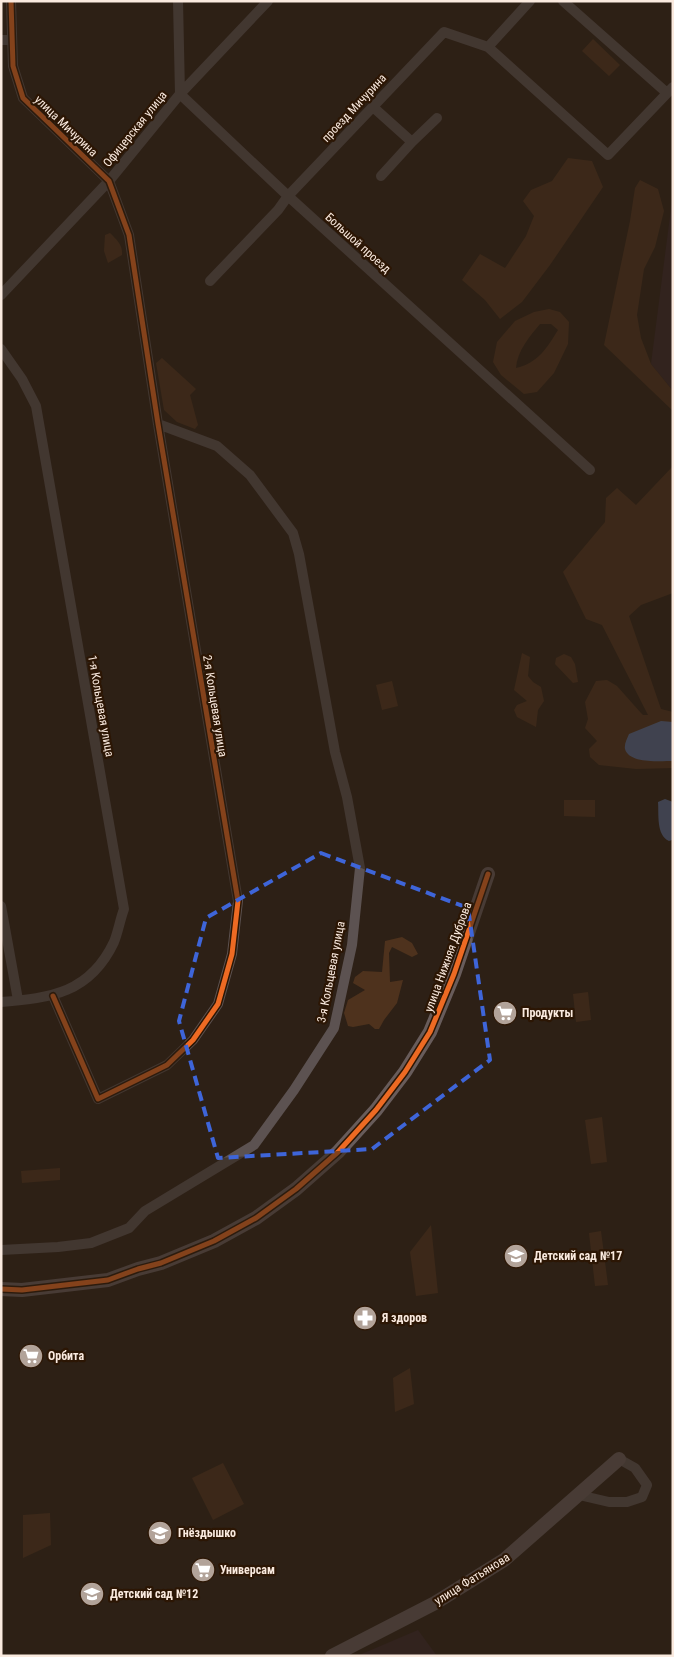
<svg xmlns="http://www.w3.org/2000/svg" width="674" height="1657" viewBox="0 0 674 1657" font-family="'Roboto Condensed',sans-serif">
	<rect width="100%" height="100%" fill="#2d2016"/>
	<path fill="#382629" d="M673,193V391L651,364Z
		M418,1630L437,1656H357Z"/>
	<path fill="#4e321d" fill-rule="evenodd" d="M593,39L620,65L609,76L582,51Z
		M568,158L592,161L603,187L550,265L522,302L500,319L485,300L462,280L480,254L505,268L526,236L534,216L523,201L531,190L552,181Z
		M640,180L658,189L664,211L655,247L644,269L637,315L641,338L651,364L673,391V411L604,345L630,221L635,188Z
		M110,233C117,240 123,245 122,255L108,263L104,251L105,235Z
		M549,309L560,312L569,322L568,344L554,373L537,392L524,394L501,375L493,362L497,342L515,321L534,312ZM540,324H551L558,330C547,348 538,363 516,368C517,351 530,336 540,324Z
		M162,358L196,389L190,395L198,425L195,429L177,422L164,410L156,363Z
		M673,466V593L641,605L629,616L661,709L673,712V768L636,769L599,765L590,757L589,749L597,741L585,728L588,719L585,702L596,681L607,680L617,686L641,713L643,715H648L602,625L586,619L563,572L605,522L606,498L617,488L636,505Z
		M522,653L530,657L528,676L533,682L541,687L544,701L538,710L536,727L517,717L514,710L517,705L527,701L514,690Z
		M564,654L571,657L575,664L578,682L573,683L555,664L556,658Z
		M392,681L398,706L382,710L376,685Z
		M564,800H595V817L564,816Z
		M402,937L412,943L418,954L412,957L392,947L389,953L390,982L403,980L397,1003L384,1020L379,1029H375L369,1024L353,1027L348,1026L344,1013L348,1000L365,990L353,983L355,977L363,971L382,972L385,941Z
		M588,992L591,1020L576,1022L573,994Z
		M602,1117L607,1162L591,1164L585,1120Z
		M60,1168V1180L22,1183L21,1171Z
		M431,1225L438,1293L416,1296L410,1252Z
		M601,1231L608,1285L595,1286L589,1233Z
		M410,1368L414,1404L395,1412L393,1378Z
		M223,1463L244,1504L213,1520L192,1478Z
		M50,1513L51,1545L23,1558V1515Z"/>
	<path fill="#586c94" d="M661,721L673,722V761C661,761 629,764 625,749C624,744 627,739 629,734Z
		M665,799L673,802L672,840L669,841C656,835 659,814 658,802Z"/>
	<g fill="none" stroke-linecap="round" stroke-linejoin="round">
		<path stroke="#5c5251" stroke-width="10" d="M11,1L13,66L23,98L109,181L129,235L158,424L238,901L232,954L218,1004L193,1040L167,1065L98,1099L53,996
			M178,1L180,94L288,196L590,470
			M563,1L667,93
			M1,40H12
			M488,47L530,1
			M373,107L412,142L381,176
			M412,142L437,118
			M210,281L278,210L288,196L444,32L488,47L608,155L673,87
			M1,295L109,181L180,94L268,1
			M1,349L22,379L36,406L124,909C120,920 118,932 114,942C90,993 51,998 1,1002
			M1,906L18,1000
			M1,1250L58,1247L91,1243L129,1228L145,1211L254,1145L294,1090L334,1028L352,945L360,868L347,797L335,752L299,554L293,533L250,475L217,446L158,424
			M579,1495L609,1502H627L642,1497L647,1485L635,1468L619,1459"/>
		<path stroke="#685c5b" stroke-width="14" d="M1,1289L22,1290L108,1280L138,1269L161,1263L214,1241L256,1218L296,1189L338,1152L376,1110L405,1072L430,1032L454,974L488,874
			M332,1656L435,1603L504,1560L619,1459"/>
		<g stroke="#2c1604" stroke-width="8">
			<path id="cycleway" d="M11,1L13,66L23,98L109,181L129,235L158,424L238,901L232,954L218,1004L193,1040L167,1065L98,1099L53,996
				M1,1289L22,1290L108,1280L138,1269L161,1263L214,1241L256,1218L296,1189L338,1152L376,1110L405,1072L430,1032L454,974L488,874"/>
		</g>
		<use href="#cycleway" stroke="#ed6a23" stroke-width="5"/>
	</g>
	<path d="M0 0H674V1657H0ZM321,853L468,908L490,1060L372,1149L218,1158L179,1021L206,918Z" fill="#2d2016" fill-opacity=".55" fill-rule="evenodd"/>
	<path fill="none" stroke="#3e65d9" stroke-width="4" stroke-dasharray="10 6" stroke-linejoin="round" d="M321,853L468,908L490,1060L372,1149L218,1158L179,1021L206,918Z"/>
	<defs>
		<g id="supermarket-disc" transform="scale(1.25)"><circle r="9.5" fill="#b2a399" stroke="#2c1604"/><path d="M-6-5.5h2.5l.6 2H6L4.5 2H-2.5L-4.4-4H-6ZM-1.5 3.2a1.3 1.3 0 1 0 .1 0ZM3 3.2a1.3 1.3 0 1 0 .1 0Z" fill="#fff"/></g>
		<g id="school-disc" transform="scale(1.25)"><circle r="9.5" fill="#b2a399" stroke="#2c1604"/><path d="M0-5L7-2L0 1L-7-2ZM-4 1L0 2.5L4 1V4Q0 6-4 4Z" fill="#fff"/></g>
		<g id="pharmacy-disc" transform="scale(1.25)"><circle r="9.5" fill="#b2a399" stroke="#2c1604"/><path d="M-2-6h4v4h4v4h-4v4h-4v-4h-4v-4h4Z" fill="#fff"/></g>
	</defs>
	<g fill-rule="evenodd">
		<use href="#supermarket-disc" x="505" y="1013"/>
		<use href="#school-disc" x="516" y="1256"/>
		<use href="#pharmacy-disc" x="365" y="1318"/>
		<use href="#supermarket-disc" x="31" y="1356"/>
		<use href="#school-disc" x="160" y="1533"/>
		<use href="#supermarket-disc" x="203" y="1570"/>
		<use href="#school-disc" x="92" y="1594"/>
	</g>
	<g text-anchor="middle" stroke-width="4.5" stroke-linejoin="round" paint-order="stroke">
		<g font-size="12" fill="#faeadf" stroke="#2c1604">
			<text transform="translate(354 108) rotate(-47)" y="4">проезд Мичурина</text>
			<text transform="translate(66 126) rotate(44)" y="4">улица Мичурина</text>
			<text transform="translate(135 129) rotate(-51)" y="4">Офицерская улица</text>
			<text transform="translate(358 243) rotate(42)" y="4">Большой проезд</text>
			<text transform="translate(101 706) rotate(80)" y="4">1-я Кольцевая улица</text>
			<text transform="translate(215 706) rotate(81)" y="4">2-я Кольцевая улица</text>
			<text transform="translate(448 957) rotate(-70)" y="4">улица Нижняя Дуброва</text>
			<text transform="translate(331 972) rotate(-79)" y="4">3-я Кольцевая улица</text>
			<text transform="translate(472 1579) rotate(-32)" y="4">улица Фатьянова</text>
		</g>
		<g font-size="12" font-weight="bold" fill="#faeadf" stroke="#2c1604" text-anchor="start">
			<text x="522" y="1017">Продукты</text>
			<text x="534" y="1260">Детский сад №17</text>
			<text x="382" y="1322">Я здоров</text>
			<text x="48" y="1360">Орбита</text>
			<text x="178" y="1537">Гнёздышко</text>
			<text x="220" y="1574">Универсам</text>
			<text x="110" y="1598">Детский сад №12</text>
		</g>
	</g>
	<rect width="674" height="1657" fill="none" stroke="#faeadf" stroke-width="5"/>
</svg>
